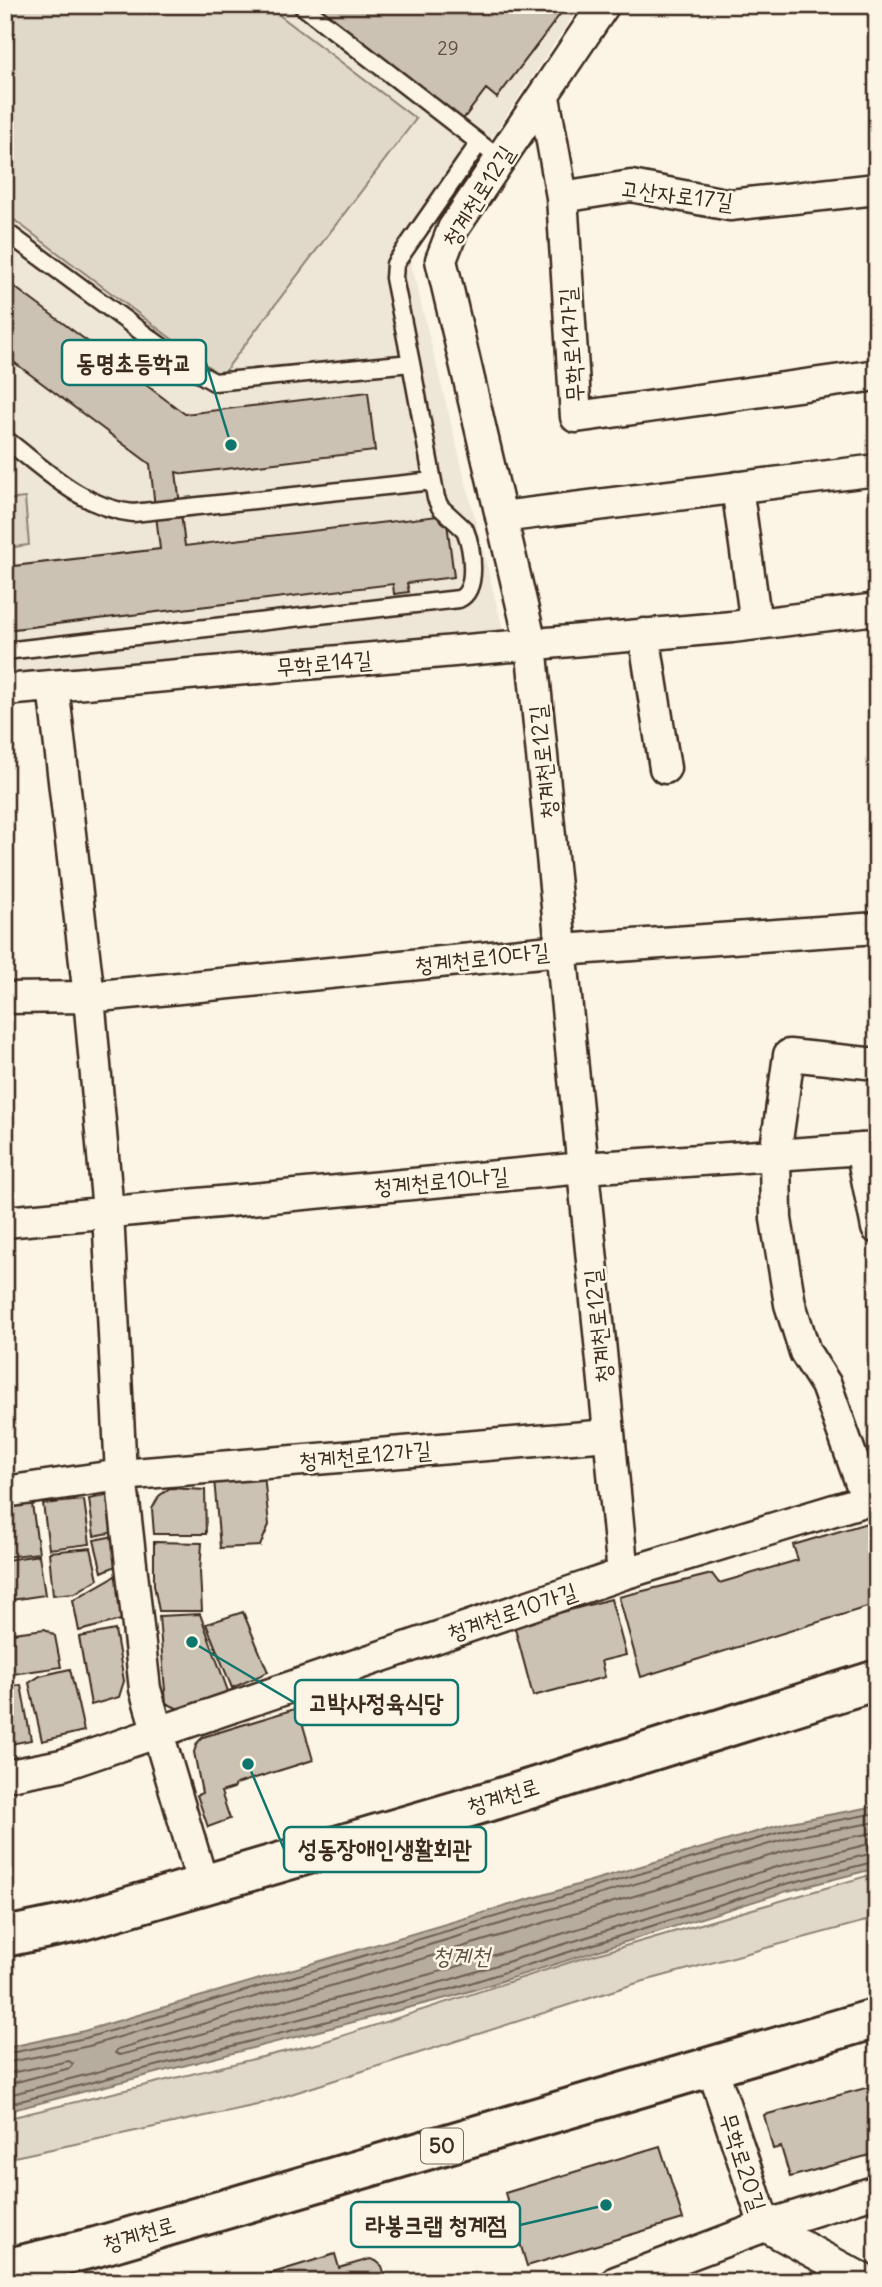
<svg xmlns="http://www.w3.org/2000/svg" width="882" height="2287" viewBox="0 0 882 2287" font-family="Delius,'Poor Story',sans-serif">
	<rect width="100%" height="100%" fill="#fcf5e5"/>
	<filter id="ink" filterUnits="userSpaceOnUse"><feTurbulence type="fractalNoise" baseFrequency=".0143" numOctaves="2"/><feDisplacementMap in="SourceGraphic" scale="14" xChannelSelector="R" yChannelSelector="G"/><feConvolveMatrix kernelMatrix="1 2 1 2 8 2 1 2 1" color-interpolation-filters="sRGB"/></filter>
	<g filter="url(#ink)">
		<path fill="#eee6d6" d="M5,5H580L410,260L503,630L5,685Z"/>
		<path fill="#e0d8c8" stroke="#8e8173" stroke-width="2" d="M5,5H266L416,119L221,376L5,213Z
			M25,498L29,545L5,548V500Z
			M877,1873V1918L637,1983L257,2105L5,2159V2119L320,2043L580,1959Z"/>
		<path fill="#b7ad9e" stroke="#85796b" stroke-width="2" d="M877,1806V1868L784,1892L454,1996L5,2112V2048L84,2031L790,1822Z"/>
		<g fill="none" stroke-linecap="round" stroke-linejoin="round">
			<path stroke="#6d5e51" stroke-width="2" d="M877,1832L796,1848L118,2049L115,2053L120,2055L446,1970L776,1867L877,1842
				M5,2054L86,2038L791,1829L877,1813
				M5,2063L89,2046L793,1837L877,1822
				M5,2074L69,2061L73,2064L70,2068L5,2085
				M5,2096L449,1980L779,1877L877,1852
				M5,2105L451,1989L782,1885L877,1861"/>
		</g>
		<path fill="#ccc2b3" stroke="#3b2a1e" stroke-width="2" d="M308,5H567L497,98L486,89L461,122Z
			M5,280L185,414L368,392L375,451L184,474L176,472L185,546L446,515L454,577L407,583L409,592L394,594L393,584L5,630V567L160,549L150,464L7,357L5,359Z
			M264,1474L269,1525L260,1546L220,1548L214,1478Z
			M170,1488L205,1490L206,1534H154L152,1509L159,1496Z
			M115,1494L120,1531L94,1536L89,1499Z
			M84,1500L90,1544L49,1549L43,1504Z
			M32,1504L39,1553L5,1557V1507Z
			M877,1520V1604L641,1677L619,1597L712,1574L719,1583L798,1560L793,1545Z
			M119,1535L123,1563L102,1572L94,1540Z
			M154,1542L202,1543L200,1572L202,1611H159L154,1585Z
			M91,1548L98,1579L75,1593L53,1595L49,1552Z
			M39,1555L45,1595L11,1600L6,1560Z
			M117,1575L121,1620L79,1631L73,1600Z
			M611,1599L626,1655L601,1661L605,1677L533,1696L514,1625Z
			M243,1612L268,1672L232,1688L206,1624Z
			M200,1614L229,1694L185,1712L166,1703L159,1616Z
			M45,1629L55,1636L61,1667L5,1675V1634Z
			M115,1630L124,1681L119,1697L91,1705L79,1637Z
			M70,1669L84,1731L42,1741L29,1683L40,1676Z
			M21,1685L31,1740L5,1745V1687Z
			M298,1708L313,1760L236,1784L234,1788L221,1792L230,1819L208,1827L197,1795L202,1793L194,1752L197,1743L203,1737Z
			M877,2085V2153L790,2177L781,2147L773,2149L764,2115Z
			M660,2146L683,2219L527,2266L505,2193Z
			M335,2254L339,2268L370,2259L376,2261L382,2266L387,2282H243Z"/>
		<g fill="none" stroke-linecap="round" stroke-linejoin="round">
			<g stroke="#3b2a1e" stroke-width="21">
				<path id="lane" d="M301,5L500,159
					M5,231L193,370L214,382L411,363L436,498L440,507L465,530C472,547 479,590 459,599L5,651
					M411,363L394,278L395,264L479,143
					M5,439C45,469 82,508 133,513L433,481"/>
			</g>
			<g stroke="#3b2a1e" stroke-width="35">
				<path id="street" d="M604,5L453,229L441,260L531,644L623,1574
					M544,97L562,197L576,417L877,375
					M562,197L631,186L730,205L877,189
					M737,487L756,624
					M501,517L877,470
					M644,634L665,768
					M53,686L89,997L108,1212L121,1475L145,1689L203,1885
					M5,690L732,627L877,609
					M5,998L89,997L561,950L877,928
					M861,1149L877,1228
					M5,1222L583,1168L877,1148
					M5,1492L121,1475L609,1435
					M867,1500L826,1385L805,1352L790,1304L776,1219L775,1155L789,1055L877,1064
					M5,1776L62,1765L623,1574L877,1497
					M712,2067L765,2226L868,2282
					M616,2282L765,2226L877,2191"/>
			</g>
			<g stroke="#3b2a1e" stroke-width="44">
				<path id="primary" d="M5,1937L73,1923L497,1799L877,1680
					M5,2269L96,2247L877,2018"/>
			</g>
			<use href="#lane" stroke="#fcf5e5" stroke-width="16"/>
			<use href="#street" stroke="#fcf5e5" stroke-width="30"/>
			<use href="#primary" stroke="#fcf5e5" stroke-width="38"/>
		</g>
	</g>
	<g text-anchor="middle" stroke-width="5" stroke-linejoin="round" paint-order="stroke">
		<g font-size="19" fill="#5f5043">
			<text x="448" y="55">29</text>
		</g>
		<rect fill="#fcf5e5" stroke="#75675a" stroke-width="2" x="421" y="2128.5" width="42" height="35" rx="5"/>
		<g font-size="21" font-weight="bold" fill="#3b2a1e">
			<text x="442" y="2153">50</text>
		</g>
		<g font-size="23" fill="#3b2a1e" stroke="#fcf5e5">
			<text transform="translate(677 195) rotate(7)" y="8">고산자로17길</text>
			<text transform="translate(478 196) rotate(-58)" y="8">청계천로12길</text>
			<text transform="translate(571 345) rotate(-94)" y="8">무학로14가길</text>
			<text transform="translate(324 663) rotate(-5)" y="8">무학로14길</text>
			<text transform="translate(543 762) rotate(-96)" y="8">청계천로12길</text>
			<text transform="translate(482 958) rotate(-6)" y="8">청계천로10다길</text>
			<text transform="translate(441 1181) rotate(-5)" y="8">청계천로10나길</text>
			<text transform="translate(598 1326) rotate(-96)" y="8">청계천로12길</text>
			<text transform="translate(365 1455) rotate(-5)" y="8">청계천로12가길</text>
			<text transform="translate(512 1612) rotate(-19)" y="8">청계천로10가길</text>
			<text transform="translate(503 1796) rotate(-17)" y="8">청계천로</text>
			<text transform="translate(743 2162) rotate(72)" y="8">무학로20길</text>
			<text transform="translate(139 2234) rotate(-16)" y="8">청계천로</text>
		</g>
		<g font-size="24" font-style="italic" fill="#605144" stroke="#fcf5e5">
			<text x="461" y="1964">청계천</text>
		</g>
	</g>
	<path fill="none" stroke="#0f766e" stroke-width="2.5" d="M231 445L206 363M192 1642L295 1703M248 1764L284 1849M606 2205L520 2225"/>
	<g fill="#0f766e" stroke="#fcf5e5" stroke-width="2.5">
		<circle cx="231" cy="445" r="7"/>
		<circle cx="192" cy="1642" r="7"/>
		<circle cx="248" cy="1764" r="7"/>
		<circle cx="606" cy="2205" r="7"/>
	</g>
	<g fill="#fcf5e5" stroke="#0f766e" stroke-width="2.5">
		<rect x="62" y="340" width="144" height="45" rx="7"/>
		<rect x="295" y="1680" width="163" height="45" rx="7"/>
		<rect x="284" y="1827" width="202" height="45" rx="7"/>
		<rect x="351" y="2202" width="169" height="45" rx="7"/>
	</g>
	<g font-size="24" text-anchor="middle" font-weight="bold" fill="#3b2a1e">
		<text x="134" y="371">동명초등학교</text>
		<text x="376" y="1711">고박사정육식당</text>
		<text x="385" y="1857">성동장애인생활회관</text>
		<text x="436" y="2233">라봉크랩 청계점</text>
	</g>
	<rect width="882" height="2287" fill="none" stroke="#fcf5e5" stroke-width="28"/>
	<rect x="14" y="14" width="854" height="2259" fill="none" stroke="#3b2a1e" stroke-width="2.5" filter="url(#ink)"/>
</svg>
